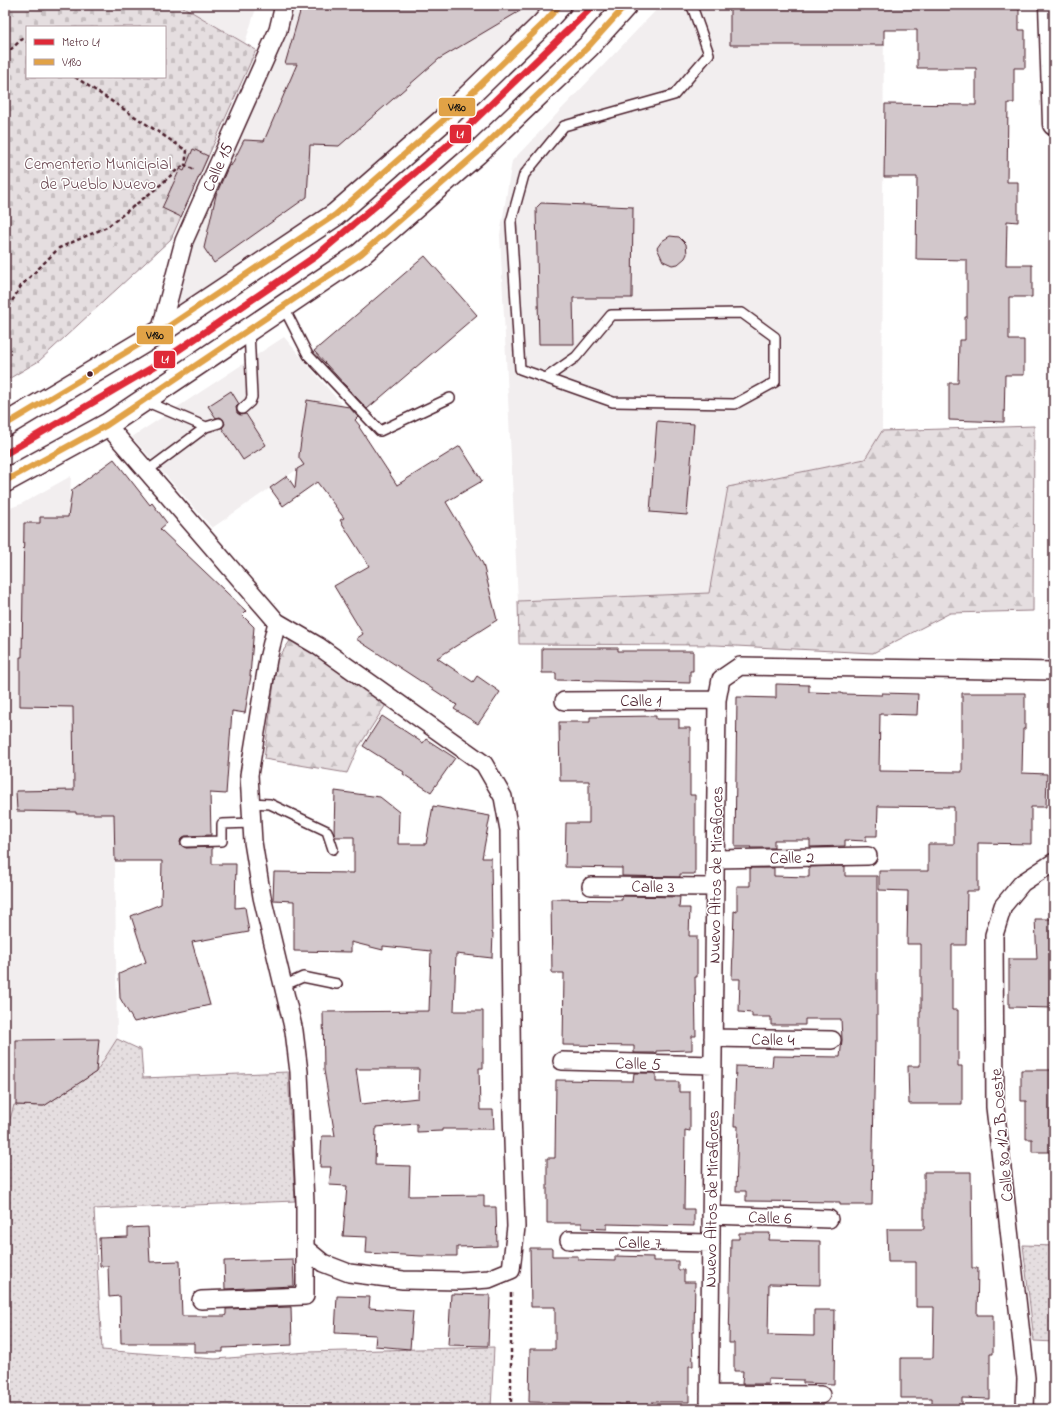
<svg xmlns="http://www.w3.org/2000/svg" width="1059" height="1414" viewBox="0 0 1059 1414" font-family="'Indie Flower',sans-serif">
	<defs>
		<pattern id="grass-dots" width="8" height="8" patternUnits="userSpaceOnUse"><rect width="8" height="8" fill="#e5dee0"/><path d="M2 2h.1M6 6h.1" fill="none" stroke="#c6bec0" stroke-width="1.8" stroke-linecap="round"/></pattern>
		<pattern id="forest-firs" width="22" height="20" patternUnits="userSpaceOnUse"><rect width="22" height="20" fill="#e5dee0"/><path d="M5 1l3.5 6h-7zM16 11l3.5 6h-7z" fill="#c6bec0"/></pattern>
		<pattern id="cemetery-stones" width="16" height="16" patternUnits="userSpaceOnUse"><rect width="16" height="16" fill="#e5dee0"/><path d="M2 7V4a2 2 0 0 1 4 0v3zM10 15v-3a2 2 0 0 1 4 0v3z" fill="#c6bec0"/></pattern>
	</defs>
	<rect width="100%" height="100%" fill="#fff"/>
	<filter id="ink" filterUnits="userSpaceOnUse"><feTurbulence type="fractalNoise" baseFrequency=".025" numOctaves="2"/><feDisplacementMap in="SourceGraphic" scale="8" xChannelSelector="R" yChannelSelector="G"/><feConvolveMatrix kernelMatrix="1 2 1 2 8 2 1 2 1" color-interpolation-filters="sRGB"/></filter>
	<g filter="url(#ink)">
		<path fill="#f2eeef" d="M180,5H257L245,43Z
			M284,5H560L335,215L160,332L172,288Z
			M661,5H884L882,431L865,459L729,487L709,593L518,601L500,235L512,161Z
			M284,337L360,426L212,528L132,437Z
			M71,476L69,512L114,789L117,1039L96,1072L44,1106L14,1105L5,1137V510L21,504Z"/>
		<path fill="url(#grass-dots)" stroke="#987e86" d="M117,1039L141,1050L143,1078L288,1072L295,1201L94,1209L102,1350L215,1359L308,1352L494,1347L491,1409H5V1137L14,1105L44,1106L96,1072Z
			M1023,1245L1054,1246V1342L1034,1341Z"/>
		<path fill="url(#forest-firs)" stroke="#987e86" d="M1034,426L1033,611L950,613L873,653L716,645L519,644L518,601L709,593L728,487L865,459L882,431Z
			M294,635L387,703L358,748L347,773L264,759L277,660Z"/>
		<path fill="url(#cemetery-stones)" stroke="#987e86" fill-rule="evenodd" d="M5,5H180L256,50L171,239L39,361L5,381ZM27,27H165V77H27Z"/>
		<path fill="#d2c7cb" stroke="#4a1f2b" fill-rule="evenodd" d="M302,5H530L439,59L339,146L310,145L307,197L214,263L204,248L216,195L229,165L231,166L244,140L264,141L297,64H285Z
			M730,5H1019V30H1025V68H1014V103H1008L1007,182H1018V222L1007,221L1006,265H1032V297H1009V340H1024V375H1005L1004,422L949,420V383H958L959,340H965V317H967V260L916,259L917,177H884L885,104L976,105V68H917V30H884V45H730Z
			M193,149L208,156L181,217L162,208L180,169L184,171Z
			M541,203L633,207L632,298H573L574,344H539L536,208Z
			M670,236L679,237L686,244L687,254L685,258L678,264L672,265L663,261L657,248L662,241Z
			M425,256L477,315L367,409L314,351Z
			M231,391L239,404L236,407L237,413L240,415L246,414L266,445L243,460L222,428L225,424L223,419L220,417L216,418L208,406Z
			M307,400L349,407L358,417L355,420L360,426L359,427L397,485L460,446L482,481L446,502L483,564L497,620L437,658L473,682L477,676L500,692L478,724L454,709L457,705L356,639L363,634L334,586L369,566L340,520L344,518L317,482L283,506L270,488L287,476L295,488L297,469L304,465L299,458V455Z
			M657,421L694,424L687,515L650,512Z
			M114,459L150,505L152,503L167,523L160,529L246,611L242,615L254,627L250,676H251L245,713L232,711L226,794L210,793L211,835L185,836L181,839L180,842L181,845L186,848L212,847V864H236L235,908L245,907L249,932L192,942L210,1005L134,1022L120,998L119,974L146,962L131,916L161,904L162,861H115L114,814H76V812L17,811L16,791L74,790L73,707L20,706V657H22L24,523H40V517H68L72,490Z
			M542,648H618V651H693V671H690V683L556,680V673H542Z
			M776,684L809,685V692L842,693V694L882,695V693L918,694L917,715L880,714L879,771L962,772V693H1025V729H1023L1022,773L1047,774L1046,807H1031V844L978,843V891H967L966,945H952V1010H958V1066H962V1104H909L908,1066H920V1011H921V944H907L908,891L879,890V871H928V844H954V807L878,806L877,836H866V841L845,840V846L810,847V840H774V848H750L751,847H735L737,697L776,698Z
			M382,716L423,743L426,739L455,758L431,792L403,774L404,772L363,746Z
			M656,716V719H679V728H690V795H695V874H680V877L622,876V868L565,867L566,823H589V781H560L559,722H590V717Z
			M335,791L380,797L399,812L398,844H426L433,806L490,816L482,858H491L492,933H493L492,958L456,954L454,1011H483V1068H479L480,1110H493L494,1129H442V1131L417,1132V1124L376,1127L375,1165L410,1166L409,1196L484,1195V1207H496L497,1246L457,1247V1256H421L366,1253L367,1237L343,1236L347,1186L329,1185L331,1167H320L322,1136H335L324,1070L323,1012L429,1011L431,951L383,946V950L351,942V952L294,951V901L273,900L274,872L354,873V837H335L334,833ZM356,1069H419L418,1098L361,1104Z
			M845,866V876H877V1041H875L872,1205H840V1202L746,1201V1191H736L738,1126H734L736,1066L772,1067L773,1056L840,1057L842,1040L841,1019H805V1025H771V1017H752V1013L739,1012L740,979H732L734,911L737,912V886H750V868H774V876L809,877V867Z
			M622,896L680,897L679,908H690L689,936H697V977H695L696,1036H692V1050L656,1051V1053H634V1046L563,1045L564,973H552L551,899L622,900Z
			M1035,919H1054V1008L1009,1007V959H1037Z
			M99,1039L96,1072L44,1106L16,1105V1040Z
			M1021,1070H1054V1152H1032V1139H1026V1101H1021Z
			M634,1073H656V1082H679V1092H690V1131L685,1130L684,1209H694V1226L607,1224V1229L582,1228V1223H547V1158H555L556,1080L633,1081Z
			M924,1172H971L972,1268H978L977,1315H993V1354H990V1399L962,1398V1409H932V1398H901V1358H933L934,1307H916V1262H888L887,1229H924Z
			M148,1227L150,1262L180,1261L182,1316H225L226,1314V1309L291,1307L292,1345L223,1348V1352H194V1343H121L120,1296L109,1297L108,1266H100L99,1238L128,1237V1228Z
			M739,1233H770L769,1240L820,1241V1285L769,1284L768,1335L814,1336V1310H835L834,1384L803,1383V1380L768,1379V1384H742L743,1371H734V1343H729L731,1239H739Z
			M530,1248H552V1256H578V1260L615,1261V1256L653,1257V1261H678V1270H684V1282H695L694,1332H692L693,1366H689V1402H652V1405H620V1404L529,1402L530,1349H555V1307H531Z
			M293,1259L294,1286L225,1289L224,1261Z
			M451,1294L490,1295L488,1346L448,1345Z
			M337,1296L370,1297L369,1308L413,1311L410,1349L375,1346L376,1335L335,1333Z"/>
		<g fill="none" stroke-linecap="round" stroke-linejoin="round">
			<g stroke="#4a1f2b" stroke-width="12">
				<path id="lane" d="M283,306L308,355L380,431L450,398
					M546,378L576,357L611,315L742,313L775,337V382L735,404L613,402L520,369L511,222L524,175L564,126L674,95L709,54L693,9L690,5
					M145,401L206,427L219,423
					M242,409L250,402L252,397L249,330
					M147,471L206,427
					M250,803L270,804L327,831L333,849
					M186,842L222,841V824L252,823
					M283,986L303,977L337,984"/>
			</g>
			<g stroke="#4a1f2b" stroke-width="20">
				<path id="street" d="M160,332L184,241L278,30L284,5
					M107,425L277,622L318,646L484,764L503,797L509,830L512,1113L516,1227L511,1270L489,1279L461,1281L403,1280L349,1273L323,1263L306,1249
					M564,701L717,700
					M716,859L868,856
					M591,886L715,887
					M713,1038L832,1040
					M562,1061L713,1065
					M711,1215L829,1219
					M569,1240L711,1243
					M201,1300L305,1296V1203L299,1072L294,1031L262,897L253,842L249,775L268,659L277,622
					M709,1394L821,1395
					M709,1409L717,700L721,679L740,666L1054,671
					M1025,1409L1026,1378L995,1107L994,935L1003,906L1022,883L1054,862"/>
			</g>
			<g stroke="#4a1f2b" stroke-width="25">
				<path id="secondary" d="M1050,5L1054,124"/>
			</g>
			<g stroke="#4a1f2b" stroke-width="25">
				<path id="primary" d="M5,425L160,332L335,215L447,117L542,25L560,5
					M5,481L107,425L361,254L477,153L589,46L626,5"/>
			</g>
			<path stroke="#4a1f2b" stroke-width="2.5" stroke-dasharray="4 3" stroke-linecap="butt" d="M5,55L22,39L27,42
				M75,77L187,151L185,165L195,170
				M5,313L21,286L59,248L107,227L158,187L178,169L185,165
				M511,1409V1290"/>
			<use href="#lane" stroke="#fff" stroke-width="9"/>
			<use href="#street" stroke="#fff" stroke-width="17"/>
			<use href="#secondary" stroke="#fff" stroke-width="22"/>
			<use href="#primary" stroke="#fff" stroke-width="22"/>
			<g stroke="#fff" stroke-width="9">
				<path id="bus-1" d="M5,425L160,332L335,215L447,117L542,25L560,5
					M5,481L107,425L361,254L477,153L589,46L626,5"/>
			</g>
			<use href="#bus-1" stroke="#e1a246" stroke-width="6"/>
			<g stroke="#fff" stroke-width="10">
				<path id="metro-1" d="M5,454L155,366L316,256L455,139L594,5"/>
			</g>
			<use href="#metro-1" stroke="#df2937" stroke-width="7"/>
		</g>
	</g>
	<circle fill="#4a1f2b" stroke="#fff" stroke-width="1.5" cx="90" cy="374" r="3.5"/>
	<g text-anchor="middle" stroke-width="3" stroke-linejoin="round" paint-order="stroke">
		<g font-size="17" fill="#714f58" stroke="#fff">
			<text x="98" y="169">Cementerio Municipial<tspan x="98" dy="20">de Pueblo Nuevo</tspan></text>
		</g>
		<g font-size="17" fill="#4a1f2b" stroke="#fff">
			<text transform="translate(217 167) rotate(-66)" y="6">Calle 15</text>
			<text x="641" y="706">Calle 1</text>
			<text transform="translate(792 857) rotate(-1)" y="6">Calle 2</text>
			<text transform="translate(715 875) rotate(-89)" y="6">Nuevo Altos de Miraflores</text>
			<text transform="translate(653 886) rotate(1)" y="6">Calle 3</text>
			<text transform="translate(773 1039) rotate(1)" y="6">Calle 4</text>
			<text transform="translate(638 1063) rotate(2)" y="6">Calle 5</text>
			<text transform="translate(1001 1135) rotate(-95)" y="6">Calle 80 1/2 B Oeste</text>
			<text transform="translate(711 1199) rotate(-89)" y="6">Nuevo Altos de Miraflores</text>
			<text transform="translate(770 1217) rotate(2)" y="6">Calle 6</text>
			<text transform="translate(640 1242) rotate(1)" y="6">Calle 7</text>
		</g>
	</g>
	<g stroke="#fff" stroke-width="1.5">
		<rect x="438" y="97" width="38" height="20" rx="4" fill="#e1a246"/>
		<rect x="449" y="124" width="23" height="20" rx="4" fill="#df2937"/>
		<rect x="136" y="325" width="38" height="20" rx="4" fill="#e1a246"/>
		<rect x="153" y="350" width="23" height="19" rx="4" fill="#df2937"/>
	</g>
	<g font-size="11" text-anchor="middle" font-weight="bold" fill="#fff">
		<text x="460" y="138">L1</text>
		<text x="165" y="363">L1</text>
	</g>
	<g font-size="11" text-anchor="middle" font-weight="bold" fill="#111">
		<text x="457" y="111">V180</text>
		<text x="155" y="339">V180</text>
	</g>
	<rect width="1059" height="1414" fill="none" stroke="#fff" stroke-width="20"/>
	<rect x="10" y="10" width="1039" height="1394" fill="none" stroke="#4a1f2b" stroke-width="1.5" filter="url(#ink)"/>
	<rect x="26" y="26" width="140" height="52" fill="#ffffff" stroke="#b7a5aa"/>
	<rect x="34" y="39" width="20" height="6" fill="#df2937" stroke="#b7a5aa"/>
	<text x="62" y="46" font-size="12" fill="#4a1f2b">Metro L1</text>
	<rect x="34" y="59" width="20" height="6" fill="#e1a246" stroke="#b7a5aa"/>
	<text x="62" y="66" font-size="12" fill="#4a1f2b">V180</text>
</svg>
